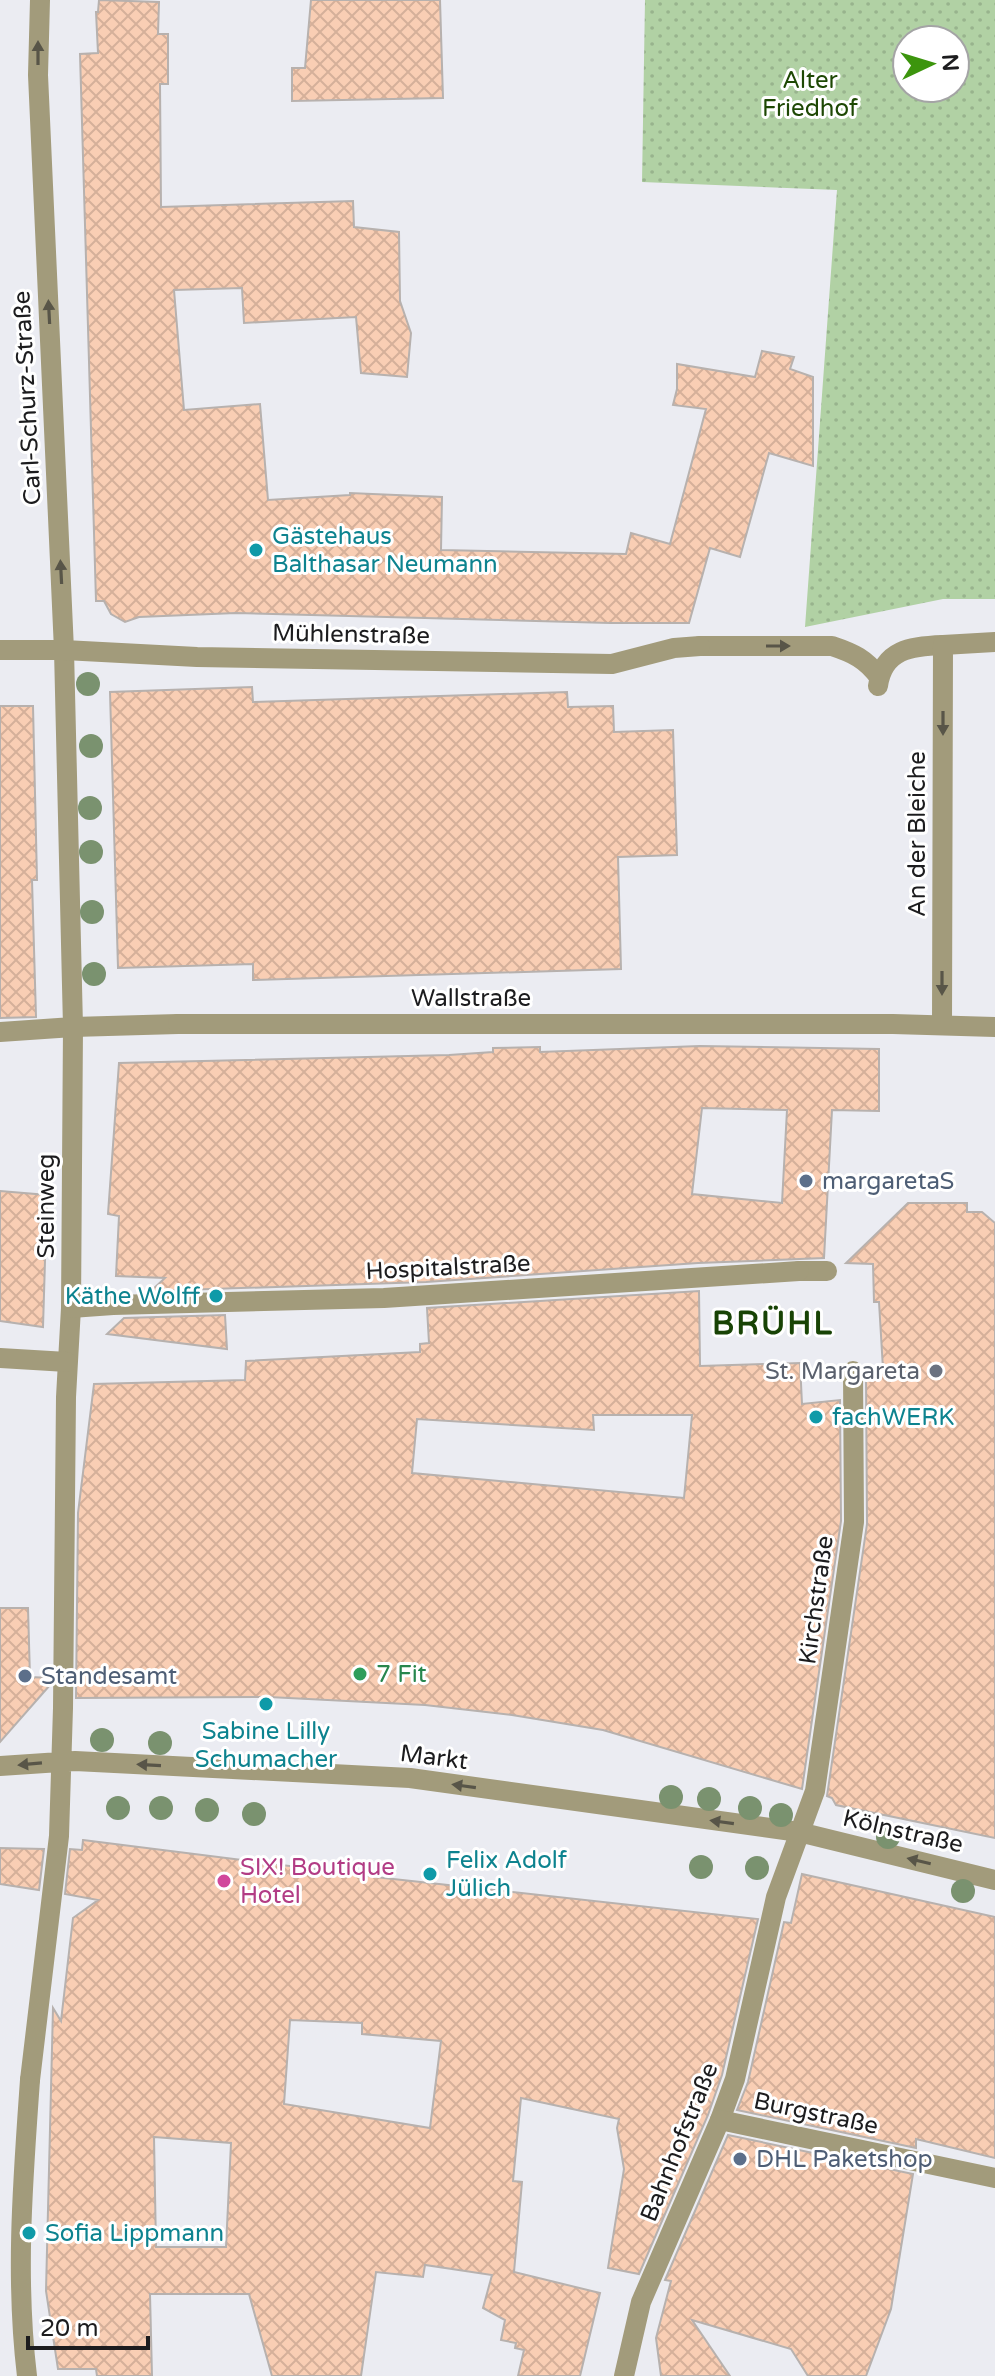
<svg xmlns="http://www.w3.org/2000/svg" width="995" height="2376" viewBox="0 0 995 2376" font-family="'Varela Round',sans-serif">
	<defs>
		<pattern id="park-dots" width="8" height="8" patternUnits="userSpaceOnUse" patternTransform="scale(2)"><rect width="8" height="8" fill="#b1d1a4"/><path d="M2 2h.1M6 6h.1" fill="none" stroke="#98b38d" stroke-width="1.8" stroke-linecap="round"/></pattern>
		<pattern id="building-cross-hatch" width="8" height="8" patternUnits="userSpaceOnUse" patternTransform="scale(2)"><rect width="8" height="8" fill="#f9ceb4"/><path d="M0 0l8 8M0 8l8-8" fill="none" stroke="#d5b09a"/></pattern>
	</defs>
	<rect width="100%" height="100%" fill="#ebecf2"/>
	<path fill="url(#park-dots)" fill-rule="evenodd" d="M645,0H995V599H943L805,627L837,190L642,182ZM907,40H955V88H907Z"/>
	<path fill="url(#building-cross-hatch)" stroke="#b7b1ae" stroke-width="2" fill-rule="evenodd" d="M99,0L159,2L158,34H168V84H160L161,207L353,201L354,227L399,232L400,301L411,333L407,377L361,373L356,317L244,323L242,288L174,290L184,410L260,404L268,500L350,495V493L442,497L441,550L626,554L631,533L670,544L706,409L673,405L677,389V364L755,377L762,351L794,357L790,369L813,377V466L769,453L740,557L710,548L689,623H610L236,613L139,617L125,622L111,614L104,601H96L80,54L98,53L96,12H98Z
		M311,0H440L443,98L292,101V68H305Z
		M252,687L253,702L567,692L568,707L613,706L614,732L673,730L677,855L618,857L621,969L253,980V964L118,968L110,692Z
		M0,706H33L37,880H32L36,1017L0,1018Z
		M700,1046L879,1049V1111L832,1110L824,1258L698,1263L426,1282L151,1291L165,1278L116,1276L119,1216L108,1214L119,1063L449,1055L493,1052V1048L540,1047V1052ZM702,1108L787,1110L782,1203L692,1194Z
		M0,1191L47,1195L43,1327L0,1321Z
		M908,1203H967V1212H982L995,1223V1838L836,1805L832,1798L827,1796L867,1524L866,1376H870V1369H883L879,1302H874L873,1264L846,1263Z
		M699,1291L700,1366L800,1363L802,1404L840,1400L841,1521L802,1789L603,1730L512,1715L425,1705L269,1697L76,1698L78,1513L94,1384L245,1380L246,1361L420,1352V1344L429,1343L427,1308ZM593,1415H692L684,1498L412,1473L417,1419L594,1430Z
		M225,1315L227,1349L107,1334L124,1318Z
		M0,1608H28L30,1677L50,1678V1685L0,1742Z
		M83,1840L384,1878L758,1919L722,2075L708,2115L639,2274L608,2268L624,2169L617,2128L619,2119L521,2098L513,2181L522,2182L514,2272L600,2293L580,2376H518L524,2350L515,2348L516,2343L501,2340L505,2320L483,2308L492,2275L425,2265L423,2277L376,2272L361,2376H272L249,2294H150L152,2376H97L96,2369H58L46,2291L53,2008L61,2021L73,1918L98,1900L65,1894L70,1849L82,1850ZM290,2020L362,2023V2034L441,2041L430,2128L284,2104ZM154,2137L231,2143L226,2247H156Z
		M0,1848L44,1849L39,1890L0,1884Z
		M802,1874L995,1917V2158L916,2139V2148L737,2110L748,2082L784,1922L791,1923Z
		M728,2135L913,2174L891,2309L866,2376H808L791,2349L692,2320L730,2376H661L656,2338L671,2281L665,2280Z"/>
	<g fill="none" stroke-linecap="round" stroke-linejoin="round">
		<path stroke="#a29b7b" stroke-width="20" d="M700,646H832C853,653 866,659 879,677
			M878,686C883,649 912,646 943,645"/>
		<path stroke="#a29b7b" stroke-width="20" d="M0,1032L73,1027L178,1024
			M799,1271H827
			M0,1766L75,1761L410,1778L799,1832L995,1880
			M30,2080L59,1836L63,1708L66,1397L71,1308L73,1027L64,650
			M720,2120L735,2079L776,1897L815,1791L854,1522L853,1371"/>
		<path stroke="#a29b7b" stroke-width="20" d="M40,0L38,75L64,650
			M0,650H64L197,657L612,664L674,648L700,646
			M178,1024H893L995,1027
			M942,1024L943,645L995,642
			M71,1308L113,1305L384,1298L799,1271
			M0,1358L67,1362
			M27,2376C15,2277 23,2179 30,2080
			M624,2376L641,2302L720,2120L995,2178"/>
	</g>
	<g fill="#7a926f">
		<circle cx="88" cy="684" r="12"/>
		<circle cx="91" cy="746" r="12"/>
		<circle cx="90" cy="808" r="12"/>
		<circle cx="91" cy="852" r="12"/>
		<circle cx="92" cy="912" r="12"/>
		<circle cx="94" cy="974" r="12"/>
		<circle cx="102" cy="1740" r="12"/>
		<circle cx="160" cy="1743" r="12"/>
		<circle cx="671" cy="1797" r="12"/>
		<circle cx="709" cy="1799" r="12"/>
		<circle cx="118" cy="1808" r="12"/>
		<circle cx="161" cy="1808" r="12"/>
		<circle cx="750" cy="1808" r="12"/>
		<circle cx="207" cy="1810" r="12"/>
		<circle cx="254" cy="1814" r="12"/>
		<circle cx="781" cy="1815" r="12"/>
		<circle cx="888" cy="1837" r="12"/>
		<circle cx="701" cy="1867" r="12"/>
		<circle cx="757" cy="1868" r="12"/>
		<circle cx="963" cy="1891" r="12"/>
	</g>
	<defs><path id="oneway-solid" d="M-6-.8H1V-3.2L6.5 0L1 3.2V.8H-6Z" transform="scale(2)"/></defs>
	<g fill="#585548">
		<use href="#oneway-solid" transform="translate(38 53) rotate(-90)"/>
		<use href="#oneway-solid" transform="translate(49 312) rotate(-93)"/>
		<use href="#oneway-solid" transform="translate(61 572) rotate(-93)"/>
		<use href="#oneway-solid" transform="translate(778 646)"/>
		<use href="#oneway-solid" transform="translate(943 723) rotate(90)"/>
		<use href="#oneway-solid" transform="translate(942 983) rotate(90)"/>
		<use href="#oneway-solid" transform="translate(30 1764) rotate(175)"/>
		<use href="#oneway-solid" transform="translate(149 1765) rotate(-177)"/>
		<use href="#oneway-solid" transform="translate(464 1786) rotate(-172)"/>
		<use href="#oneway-solid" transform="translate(722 1822) rotate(-172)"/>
		<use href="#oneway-solid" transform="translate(919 1861) rotate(-167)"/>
	</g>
	<g fill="#0f9aa8" stroke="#fff" stroke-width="3">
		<circle cx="256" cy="550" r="8"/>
		<circle cx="216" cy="1296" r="8"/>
		<circle cx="816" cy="1417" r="8"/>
		<circle cx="266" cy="1704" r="8"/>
		<circle cx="430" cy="1874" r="8"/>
		<circle cx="29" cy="2233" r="8"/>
	</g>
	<g fill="#5c6f8a" stroke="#fff" stroke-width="3">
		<circle cx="806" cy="1181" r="8"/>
		<circle cx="25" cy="1676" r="8"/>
		<circle cx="740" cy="2159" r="8"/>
	</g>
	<circle fill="#6b7280" stroke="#fff" stroke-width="3" cx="936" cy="1371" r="8"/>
	<circle fill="#2e9e5b" stroke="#fff" stroke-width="3" cx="360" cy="1674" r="8"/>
	<circle fill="#d1479c" stroke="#fff" stroke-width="3" cx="224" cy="1881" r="8"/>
	<g text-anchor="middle" stroke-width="6" stroke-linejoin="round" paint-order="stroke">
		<g font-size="24" fill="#1e4804" stroke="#fff">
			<text x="810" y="88">Alter<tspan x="810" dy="28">Friedhof</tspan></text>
		</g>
		<g font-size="24" fill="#1c1c1e" stroke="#fff">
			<text transform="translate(27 398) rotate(-93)" y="8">Carl-Schurz-Straße</text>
			<text transform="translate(351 634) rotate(1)" y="8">Mühlenstraße</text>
			<text transform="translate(917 834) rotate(-90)" y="8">An der Bleiche</text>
			<text x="471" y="1006">Wallstraße</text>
			<text transform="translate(46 1206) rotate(-90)" y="8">Steinweg</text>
			<text transform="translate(448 1267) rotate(-3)" y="8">Hospitalstraße</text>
			<text transform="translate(816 1600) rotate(-82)" y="8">Kirchstraße</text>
			<text transform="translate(434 1757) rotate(7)" y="8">Markt</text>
			<text transform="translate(903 1831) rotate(13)" y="8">Kölnstraße</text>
			<text transform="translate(816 2113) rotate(12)" y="8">Burgstraße</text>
			<text transform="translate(679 2142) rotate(-68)" y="8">Bahnhofstraße</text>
		</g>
		<g font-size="24" fill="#0d838f" stroke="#fff" text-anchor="start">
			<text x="272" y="544">Gästehaus<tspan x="272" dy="28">Balthasar Neumann</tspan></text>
			<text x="200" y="1304" text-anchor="end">Käthe Wolff</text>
			<text x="832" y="1425">fachWERK</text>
			<text x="266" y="1739" text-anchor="middle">Sabine Lilly<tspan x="266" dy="28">Schumacher</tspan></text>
			<text x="446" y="1868">Felix Adolf<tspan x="446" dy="28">Jülich</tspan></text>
			<text x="45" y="2241">Sofia Lippmann</text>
		</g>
		<g font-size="24" fill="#4e5e75" stroke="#fff" text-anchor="start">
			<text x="822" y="1189">margaretaS</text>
			<text x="41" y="1684">Standesamt</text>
			<text x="756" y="2167">DHL Paketshop</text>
		</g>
		<g font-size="24" fill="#5b616d" stroke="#fff" text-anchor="end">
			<text x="920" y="1379">St. Margareta</text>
		</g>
		<g font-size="24" fill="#27864d" stroke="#fff" text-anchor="start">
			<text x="376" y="1682">7 Fit</text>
		</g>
		<g font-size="24" fill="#b23c85" stroke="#fff" text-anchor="start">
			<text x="240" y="1875">SIX! Boutique<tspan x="240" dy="28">Hotel</tspan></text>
		</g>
		<g font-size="32" font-weight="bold" letter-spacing="2" fill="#184305" stroke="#fff">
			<text x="773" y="1334">BRÜHL</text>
		</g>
	</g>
	<g transform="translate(931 64) rotate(86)"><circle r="38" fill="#ffffff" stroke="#a4a4a5" stroke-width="2"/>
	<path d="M0-6L14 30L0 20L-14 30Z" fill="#3c950d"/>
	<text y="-12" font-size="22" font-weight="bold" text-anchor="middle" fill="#1c1c1e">N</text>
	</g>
	<path d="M28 2336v12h120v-12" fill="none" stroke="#1c1c1e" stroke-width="4"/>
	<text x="40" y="2336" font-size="24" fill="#1c1c1e" stroke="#ffffff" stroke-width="6" paint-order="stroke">20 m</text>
</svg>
